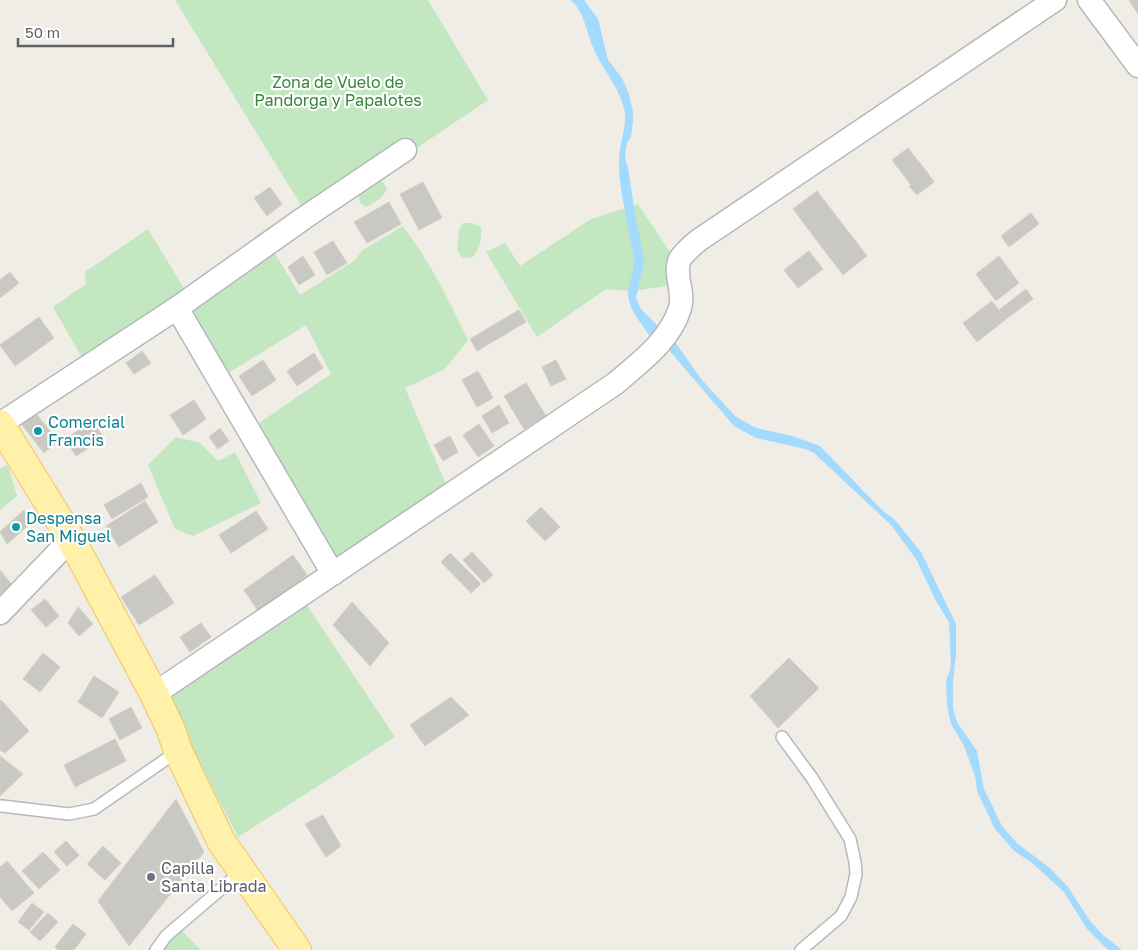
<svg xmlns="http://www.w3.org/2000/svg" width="1138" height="950" viewBox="0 0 1138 950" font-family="'Golos Text',sans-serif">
	<rect width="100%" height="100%" fill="#efede5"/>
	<path fill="#c2e7c1" d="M175,0H428L488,100L310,220Z
		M382,181L387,188C384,198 375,202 366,207L360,203L359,197C364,189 373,183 382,181Z
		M638,204L674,258L666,286L633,291L606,289L537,337L486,252L505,243L520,266L591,219Z
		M463,223H472L481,227C482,240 480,247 473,257L462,258L457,250L459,230Z
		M403,226C430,262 449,300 468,340L445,369L405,388L448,489L335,564L259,423L331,374L306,325L227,374L186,307L274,252L300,295L354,261L363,250Z
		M148,229L185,290L84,361L53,307L86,284L85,272Z
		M176,437L200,443L218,461L235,452L261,503L193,536L175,529L148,465Z
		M8,465L17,496L0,510V468Z
		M304,601L395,737L238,837L165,696Z
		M172,921L201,950H147Z"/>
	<path fill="#a5daff" d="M570,0H584L598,19L608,60L622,78L629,94L633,112V120L631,137L627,143L625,158L628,167L636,220L639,232L644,263L636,298L641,309L661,329L653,341C644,326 630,313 628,295C627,283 635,273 634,262C631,230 618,192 619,160C619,142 628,126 624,108C618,85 601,68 593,47C586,31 584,10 570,0Z
		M675,342L702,380L735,416L756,428L792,436L820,446L881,509L895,520L921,552L956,624V654L953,681V708L957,722L977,751L984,789L1002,826L1018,844L1050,868L1068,887L1090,921L1103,935L1122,950H1109L1104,946L1087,929L1064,892L1031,862L1014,851L995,829L977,791L975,776L964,746L951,724L947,705L946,681L951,667L949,622L936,601L916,559L891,525L814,453L805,449L756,438L734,426L668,349Z"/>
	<path fill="#cac8c2" stroke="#d4cfc3" d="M1129,0H1138V14Z
		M908,148L927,172L911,185L892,160Z
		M927,172L934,182L917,195L909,186Z
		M423,182L442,218L419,230L400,194Z
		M270,187L282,204L267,216L254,198Z
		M817,191L867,256L843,275L793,209Z
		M389,202L401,224L367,243L354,222Z
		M1031,213L1039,224L1009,247L1001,236Z
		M333,241L347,263L327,275L314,252Z
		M809,251L823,269L798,288L784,270Z
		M303,256L315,275L299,285L288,267Z
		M999,256L1019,283L996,301L976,274Z
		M10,272L19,283L0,298V280Z
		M1026,289L1033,299L1006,319L999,310Z
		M992,301L1006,319L977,342L963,323Z
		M519,310L526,322L477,351L470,339Z
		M39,317L54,338L15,366L0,345Z
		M142,351L151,363L134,374L126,363Z
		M314,353L323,368L297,386L287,371Z
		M263,360L276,380L252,396L239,376Z
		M556,360L566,379L551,386L542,367Z
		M478,371L493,398L477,407L462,380Z
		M526,383L546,416L524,429L504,396Z
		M194,400L206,419L183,435L170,415Z
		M499,405L509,423L492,433L482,416Z
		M33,410L58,441L44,453L19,421Z
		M93,421L104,438L76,456L65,439Z
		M479,424L494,446L478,457L463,435Z
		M220,428L229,441L218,449L209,437Z
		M450,436L458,452L443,461L434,445Z
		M141,483L148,497L112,519L104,505Z
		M145,501L158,522L119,547L106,526Z
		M541,507L560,527L545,541L526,521Z
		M24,510L32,522L7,544L0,532Z
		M256,511L268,529L231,553L219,535Z
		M472,552L493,575L484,583L463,560Z
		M450,553L481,584L471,593L441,562Z
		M293,555L307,575L258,611L244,590Z
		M0,570L12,585L0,596Z
		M155,575L174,603L139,625L121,597Z
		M45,599L59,616L46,627L31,610Z
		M352,602L389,643L370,666L333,625Z
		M78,607L93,624L79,636L68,623Z
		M201,623L211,637L190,652L180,637Z
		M43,653L60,667L40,692L23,679Z
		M789,658L819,688L778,728L750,696Z
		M94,676L119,692L102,718L78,702Z
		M451,697L469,715L425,746L410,725Z
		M1,700L29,731L5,753L0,750V702Z
		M131,707L142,728L120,740L109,719Z
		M115,739L126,761L75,787L64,765Z
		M0,756L23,774L0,796Z
		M176,799L204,852L129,946L98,901Z
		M323,815L341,846L326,857L305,824Z
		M66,841L79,855L67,866L54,852Z
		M103,846L121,863L105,880L87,864Z
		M43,852L60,870L39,889L22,871Z
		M7,861L34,893L12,911L0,897V867Z
		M32,903L44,912L29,930L18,922Z
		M48,913L58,922L40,941L30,932Z
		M73,924L86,934L74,950H58L55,947Z"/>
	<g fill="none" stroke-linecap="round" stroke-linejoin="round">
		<g stroke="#b5b8bc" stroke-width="14">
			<path id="service" d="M782,737L812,778L850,839L855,862L856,874L851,897L841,916L801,950
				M2,806L69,814L94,809L178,751
				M156,950L166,936L242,871"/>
		</g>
		<g stroke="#b5b8bc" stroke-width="25">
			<path id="minor" d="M1089,0L1138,66
				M177,308L333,574
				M0,424L177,308L304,218L405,150
				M0,613L71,539
				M154,694L616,383C640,362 670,341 680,308C685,291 673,275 680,259C684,252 693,245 699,240L1055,0"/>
		</g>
		<g stroke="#f3c65b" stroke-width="30">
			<path id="primary" d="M0,424L71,539L154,694L171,730L178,751L221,841L297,950"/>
		</g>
		<use href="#service" stroke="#fff" stroke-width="11"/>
		<use href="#minor" stroke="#fff" stroke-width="22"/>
		<use href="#primary" stroke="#fff0aa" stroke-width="28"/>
	</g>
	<g fill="#0f9aa8" stroke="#fff" stroke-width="2">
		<circle cx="38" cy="431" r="5"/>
		<circle cx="16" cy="527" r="5"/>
	</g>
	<circle fill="#6b7280" stroke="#fff" stroke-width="2" cx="151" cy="877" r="5"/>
	<g text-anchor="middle" stroke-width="4.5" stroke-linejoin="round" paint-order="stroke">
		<g font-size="16" fill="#348537" stroke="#fff">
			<text x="338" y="88">Zona de Vuelo de<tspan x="338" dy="18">Pandorga y Papalotes</tspan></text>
		</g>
		<g font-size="16" fill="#0d838f" stroke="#fff" text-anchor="start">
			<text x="48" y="428">Comercial<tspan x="48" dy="18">Francis</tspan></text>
			<text x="26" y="524">Despensa<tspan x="26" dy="18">San Miguel</tspan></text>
		</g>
		<g font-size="16" fill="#5b616d" stroke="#fff" text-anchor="start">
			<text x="161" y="874">Capilla<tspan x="161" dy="18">Santa Librada</tspan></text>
		</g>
	</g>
	<path d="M18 38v8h155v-8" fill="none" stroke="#5d6166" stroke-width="2.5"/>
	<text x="25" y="38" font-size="15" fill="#5d6166" stroke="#ffffff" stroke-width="4" paint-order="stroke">50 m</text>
</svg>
